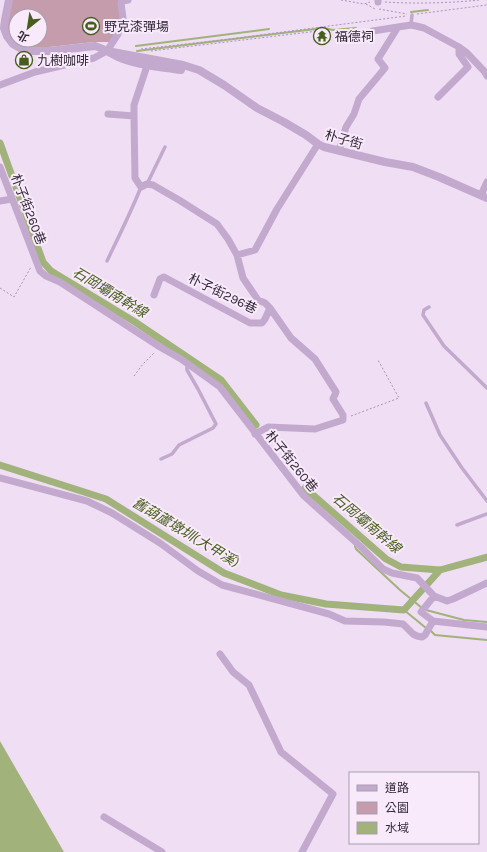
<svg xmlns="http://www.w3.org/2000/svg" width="487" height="852" viewBox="0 0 487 852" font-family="Karla,'Noto Sans TC',sans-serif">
	<rect width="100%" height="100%" fill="#efdef4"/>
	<path fill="#c49cac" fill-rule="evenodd" d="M11,0H119L121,19L114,37L110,42H94L31,49C21,46 9,40 7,29C6,23 10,7 11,0ZM16,16H40V40H16Z"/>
	<path fill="#a1b27b" d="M0,741L64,852H0Z"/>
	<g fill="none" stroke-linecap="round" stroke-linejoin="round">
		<path stroke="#a1b27b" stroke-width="2" d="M411,12L428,10
			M136,46L269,29
			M137,51L324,28L333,30L356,28
			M355,546L356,549L400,590L422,608
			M404,610L426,628
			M426,610L464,620L487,622
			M430,630L435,635L487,640"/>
		<path stroke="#a1b27b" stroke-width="7" d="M0,143L43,262L51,271L135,322L221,380L256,425
			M0,465L106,499L224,573L281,595L326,604L404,610L440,570
			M305,488L386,559L401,567L440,570L487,557"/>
		<path stroke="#ad93b9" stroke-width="1" stroke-dasharray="2 2" stroke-linecap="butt" d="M341,0L364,4L370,2
			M385,2C417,4 449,3 480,0
			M366,4L375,9
			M379,9L407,14
			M417,14L487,5
			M141,49L229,39L406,16
			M151,51L318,31L317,28
			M0,288L14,297L31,267
			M134,376L143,364L154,353
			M351,416L399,398L378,360"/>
		<path stroke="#c3a9cd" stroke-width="3.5" d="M411,25L412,15
			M147,184L165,147
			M107,261C119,236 131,212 141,187
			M429,307L424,310L423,315L444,346L487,388
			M426,403L440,435L462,468L487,501
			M161,459L172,454L179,445L213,428L216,424L198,389L187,370V364
			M457,525L487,514"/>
		<path stroke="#c3a9cd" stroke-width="7" d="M378,2V0
			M373,31L398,27
			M147,66L134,105V116L135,178L141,187L147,184L153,185L179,200L217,224L228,239L237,255
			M0,85L35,72L94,58L107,51L118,34L123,18L121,3L123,1L128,0
			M438,97L468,67L459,54V47
			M108,114L134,116
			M339,150L346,127L354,114L359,99L385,68L378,59L398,27L411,25L416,26L424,28L459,47L466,52L484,71L487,76
			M0,167L40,271L46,276L60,282L160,347L181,359L220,387L304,496L360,546L383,569L392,573L417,578L434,596L447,601L453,599L487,583
			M481,195L487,182
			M0,201L12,199
			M154,295L160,279L164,277L250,323H262L265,319L270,308L265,303L258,300L243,278L237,255L255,250L277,209L318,144
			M255,434L268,427L315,429L343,420V415L333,399L336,392L315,359L291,338L270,308
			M0,478L87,501L112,513L160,543L198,571L222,585L329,614L345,621L384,622L403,624L413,634L417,636L422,637L425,635L433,621
			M434,596L426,606L421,612L433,621L487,627
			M220,654L233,672L249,685L281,752L333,794L302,852
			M104,817L162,852"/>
		<path stroke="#c3a9cd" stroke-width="8" d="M9,0L5,20L4,28L7,36L13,44L25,51H49L95,46C105,49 113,55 123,59C141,66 162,67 181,70
			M107,51L183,65L199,70L224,85L257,108L284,122L306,135L318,144L324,147L385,162L413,167L439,177L487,198"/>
	</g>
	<defs>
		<g id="stadium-ring" transform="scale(0.9)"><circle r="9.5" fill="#f8eafb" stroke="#475d1c" stroke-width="1.5"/><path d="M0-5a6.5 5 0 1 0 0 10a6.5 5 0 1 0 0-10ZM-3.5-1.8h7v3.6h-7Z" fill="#475d1c"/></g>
		<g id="temple-ring" transform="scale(0.9)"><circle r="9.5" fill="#f8eafb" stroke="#475d1c" stroke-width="1.5"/><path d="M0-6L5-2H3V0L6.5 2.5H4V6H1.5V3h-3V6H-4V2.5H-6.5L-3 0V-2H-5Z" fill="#475d1c"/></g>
		<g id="shop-ring" transform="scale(0.9)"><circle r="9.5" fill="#f8eafb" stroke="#475d1c" stroke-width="1.5"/><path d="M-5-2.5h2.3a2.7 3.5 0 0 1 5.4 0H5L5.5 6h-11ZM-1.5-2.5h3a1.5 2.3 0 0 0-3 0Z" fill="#475d1c"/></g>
	</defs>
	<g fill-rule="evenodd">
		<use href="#stadium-ring" x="91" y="26"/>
		<use href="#temple-ring" x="322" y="36"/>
		<use href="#shop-ring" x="24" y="60"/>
	</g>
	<g text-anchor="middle" stroke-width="4" stroke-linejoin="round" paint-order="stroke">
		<g font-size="13" fill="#332939" stroke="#f8eafb" text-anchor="start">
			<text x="104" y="31">野克漆彈場</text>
			<text x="335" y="41">福德祠</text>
			<text x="37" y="65">九樹咖啡</text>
		</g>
		<g font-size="13" fill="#332939" stroke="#f8eafb">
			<text transform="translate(344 139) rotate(16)" y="5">朴子街</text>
			<text transform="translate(29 209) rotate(69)" y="5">朴子街260巷</text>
			<text transform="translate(223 293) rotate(26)" y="5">朴子街296巷</text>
			<text transform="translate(292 461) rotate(51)" y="5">朴子街260巷</text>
		</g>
		<g font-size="14" font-style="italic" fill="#475d1c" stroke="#f8eafb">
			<text transform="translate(110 292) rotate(31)" y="5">石岡壩南幹線</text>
			<text transform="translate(367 523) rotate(40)" y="5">石岡壩南幹線</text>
			<text transform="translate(186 532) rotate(31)" y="5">舊葫蘆墩圳(大甲溪)</text>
		</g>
	</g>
	<rect x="349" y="772" width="130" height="72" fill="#f8eafb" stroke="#a99dad"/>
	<rect x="357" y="785" width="20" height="6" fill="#c3a9cd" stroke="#a99dad"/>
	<text x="385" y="792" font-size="12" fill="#332939">道路</text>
	<rect x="357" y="802" width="20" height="12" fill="#c49cac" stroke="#a99dad"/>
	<text x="385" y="812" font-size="12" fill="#332939">公園</text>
	<rect x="357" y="822" width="20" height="12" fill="#a1b27b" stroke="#a99dad"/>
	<text x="385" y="832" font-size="12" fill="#332939">水域</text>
	<g transform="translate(28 28) rotate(210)"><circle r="19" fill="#f8eafb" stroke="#a99dad"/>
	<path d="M0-3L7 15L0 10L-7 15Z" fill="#475d1c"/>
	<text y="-6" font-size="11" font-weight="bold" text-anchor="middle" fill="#332939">北</text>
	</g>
</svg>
